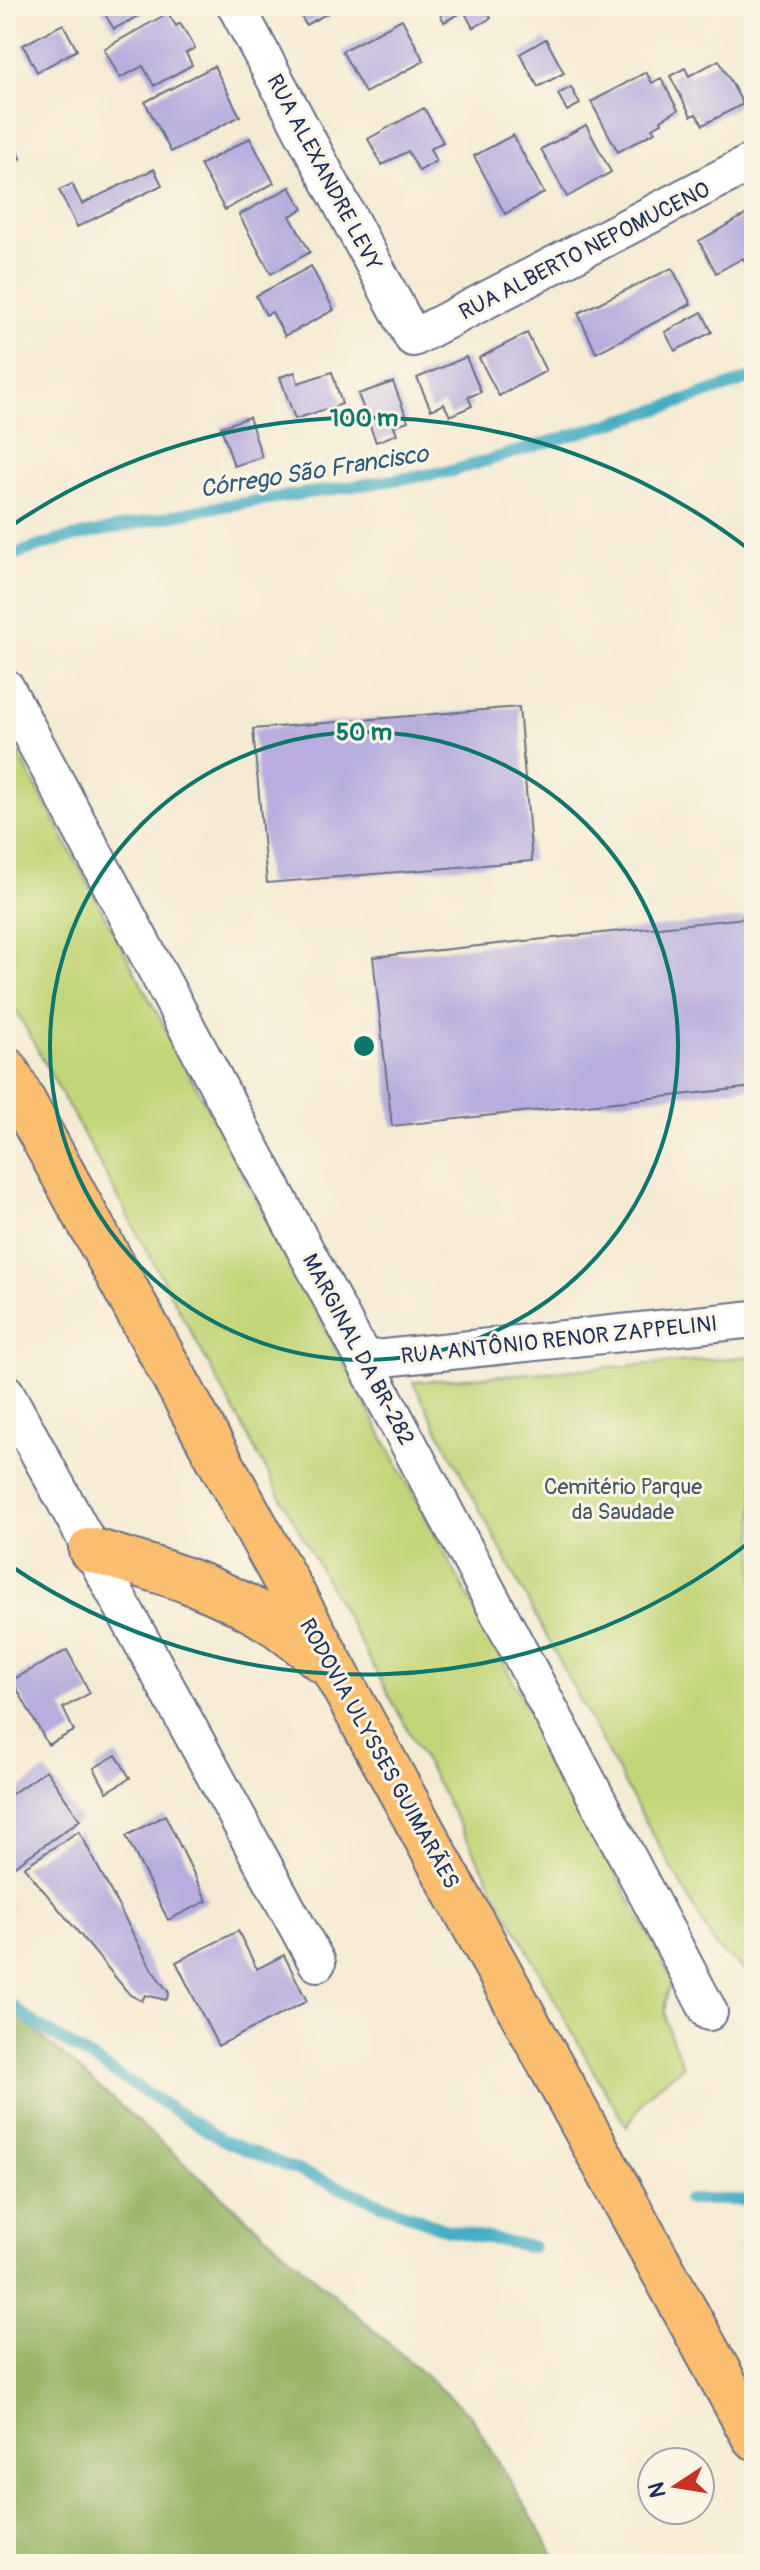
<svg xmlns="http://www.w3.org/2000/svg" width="760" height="2570" viewBox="0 0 760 2570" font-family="Pangolin,sans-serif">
	<rect width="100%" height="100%" fill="#fcf5e5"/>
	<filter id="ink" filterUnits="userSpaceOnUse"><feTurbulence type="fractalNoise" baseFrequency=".0125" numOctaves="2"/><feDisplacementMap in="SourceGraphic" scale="16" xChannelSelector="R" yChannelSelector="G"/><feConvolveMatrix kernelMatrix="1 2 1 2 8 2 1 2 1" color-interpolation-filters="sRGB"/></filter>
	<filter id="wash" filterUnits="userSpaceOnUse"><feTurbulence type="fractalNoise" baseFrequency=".006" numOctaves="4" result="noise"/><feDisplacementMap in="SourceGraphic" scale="32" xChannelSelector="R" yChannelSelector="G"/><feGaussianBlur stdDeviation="1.8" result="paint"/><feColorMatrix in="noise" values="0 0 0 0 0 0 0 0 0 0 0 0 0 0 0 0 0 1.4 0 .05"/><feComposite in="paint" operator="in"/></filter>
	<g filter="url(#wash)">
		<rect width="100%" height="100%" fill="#f5ebd3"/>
		<path fill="#c2d578" stroke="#6e826b" stroke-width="2" d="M6,730L673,1981C655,2012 671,2035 683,2066L646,2096L627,2127L594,2072L6,992Z
			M754,1356V1978L716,1947L614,1765L413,1382Z"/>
		<path fill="#99b668" stroke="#5a7263" stroke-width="2" d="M6,2005L471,2416L560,2564H6Z"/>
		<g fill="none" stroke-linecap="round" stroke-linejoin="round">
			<path stroke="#44adc4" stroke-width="12" d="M15,554L59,540L204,509L452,471L666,407L754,377
				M6,2001L36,2024L222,2140L447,2230L533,2247
				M688,2200H754"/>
		</g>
		<g id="blocks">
			<path fill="#b8adde" d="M100,6H157L114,29Z
				M295,6H341L306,25Z
				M436,6H485L491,18L473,28L464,11L444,22Z
				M168,13L176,26L180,23L195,48L186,53L192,65L154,86L143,66L120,78L104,49Z
				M402,19L424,61L365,93L342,51Z
				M63,24L77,50L37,72L23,45Z
				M546,39L564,73L538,87L520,54Z
				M719,60L743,104L703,125L696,114L691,116L670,76L685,68L689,76Z
				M214,66L240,116L171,152L145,102Z
				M646,72L652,83L661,78L678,110L661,120L662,123L652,128L655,132L618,152L591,102Z
				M571,87L580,104L567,111L558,94Z
				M424,108L443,142L430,149L436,161L419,171L408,151L382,165L368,139Z
				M586,125L611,172L567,197L541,149Z
				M6,130L21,158L6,166Z
				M513,135L544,193L505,214L474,156Z
				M250,138L274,183L225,210L200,165Z
				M154,169L162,185L77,227L59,190L72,184L82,204Z
				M290,187L303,209L290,216L310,252L271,274L239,215Z
				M754,210V271L751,273L743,258L716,273L699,241Z
				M311,266L334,310L285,336L272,312L266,315L256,296Z
				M672,268L691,304L596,353L578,313Z
				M702,312L712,332L675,351L665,332Z
				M527,333L546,371L499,396L479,358Z
				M466,357L481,392L468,397L472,406L450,416L444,404L431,410L417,378Z
				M295,372L298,383L332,372L342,404L295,419L280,377Z
				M393,382L408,421L394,426L397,434L376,442L358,394Z
				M249,417L262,457L234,466L221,427Z
				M519,707L532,861L267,883L253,729Z
				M754,917V1087L392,1126L373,957Z
				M67,1650L90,1693L63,1708L74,1731L48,1745L12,1680Z
				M116,1755L130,1778L107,1792L94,1768Z
				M46,1770L80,1820L6,1872V1798Z
				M165,1815L207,1901L168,1920L126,1836Z
				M79,1831L152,1970L169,1993L166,2000L145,1995L142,2001L130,1995L24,1867Z
				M238,1931L257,1969L284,1955L307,2001L218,2046L176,1962Z"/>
		</g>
	</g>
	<g filter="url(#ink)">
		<use href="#blocks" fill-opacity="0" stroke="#677187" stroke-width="2"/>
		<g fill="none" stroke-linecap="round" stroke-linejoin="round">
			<g stroke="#677187" stroke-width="40">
				<path id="street" d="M236,6L413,338L754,161
					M6,688L518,1649L709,2012
					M365,1360L754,1319
					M6,1393L317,1963"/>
			</g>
			<g stroke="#677187" stroke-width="48">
				<path id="highway" d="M6,1070L754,2437
					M91,1550C156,1569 220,1587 277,1625C292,1636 307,1648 322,1660"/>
			</g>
			<use href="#street" stroke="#fff" stroke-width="36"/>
			<use href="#highway" stroke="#fbbe6e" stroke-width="44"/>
		</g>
	</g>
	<g fill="none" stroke="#0f766e" stroke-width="4">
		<circle cx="364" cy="1046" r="314"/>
		<path d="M751 1541A628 628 0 0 1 8 1564M8 528A628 628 0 0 1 751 551"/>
	</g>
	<g text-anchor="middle" stroke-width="6" stroke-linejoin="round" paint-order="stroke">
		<g font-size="22" fill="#1b2f5e" stroke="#fcf5e5">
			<text transform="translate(325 172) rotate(62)" y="8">RUA ALEXANDRE LEVY</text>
			<text transform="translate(584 250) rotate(-27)" y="8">RUA ALBERTO NEPOMUCENO</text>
			<text transform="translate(559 1339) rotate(-6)" y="8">RUA ANTÔNIO RENOR ZAPPELINI</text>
			<text transform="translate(359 1349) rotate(62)" y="8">MARGINAL DA BR-282</text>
			<text transform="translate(380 1753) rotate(61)" y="8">RODOVIA ULYSSES GUIMARÃES</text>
		</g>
		<g font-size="22" fill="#455864" stroke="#fcf5e5">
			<text x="623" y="1494">Cemitério Parque<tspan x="623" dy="25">da Saudade</tspan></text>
		</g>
		<g font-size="24" font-style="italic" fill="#295b82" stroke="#fcf5e5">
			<text transform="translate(314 471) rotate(-9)" y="8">Córrego São Francisco</text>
		</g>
	</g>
	<circle cx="364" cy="1046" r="12" fill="#0f766e" stroke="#fcf5e5" stroke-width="4"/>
	<g font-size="24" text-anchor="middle" font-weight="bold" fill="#0f766e" stroke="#fcf5e5" stroke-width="6" stroke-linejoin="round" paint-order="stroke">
		<text x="364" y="426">100 m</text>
		<text x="364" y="740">50 m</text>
	</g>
	<rect width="760" height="2570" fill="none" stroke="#fcf5e5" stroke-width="32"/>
	<g transform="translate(676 2486) rotate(258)"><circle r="38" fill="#fcf5e5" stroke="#a2a6af" stroke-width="2"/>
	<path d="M0-6L14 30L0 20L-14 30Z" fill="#c8321e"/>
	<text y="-12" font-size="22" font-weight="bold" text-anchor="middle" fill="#1b2f5e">N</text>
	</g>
</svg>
